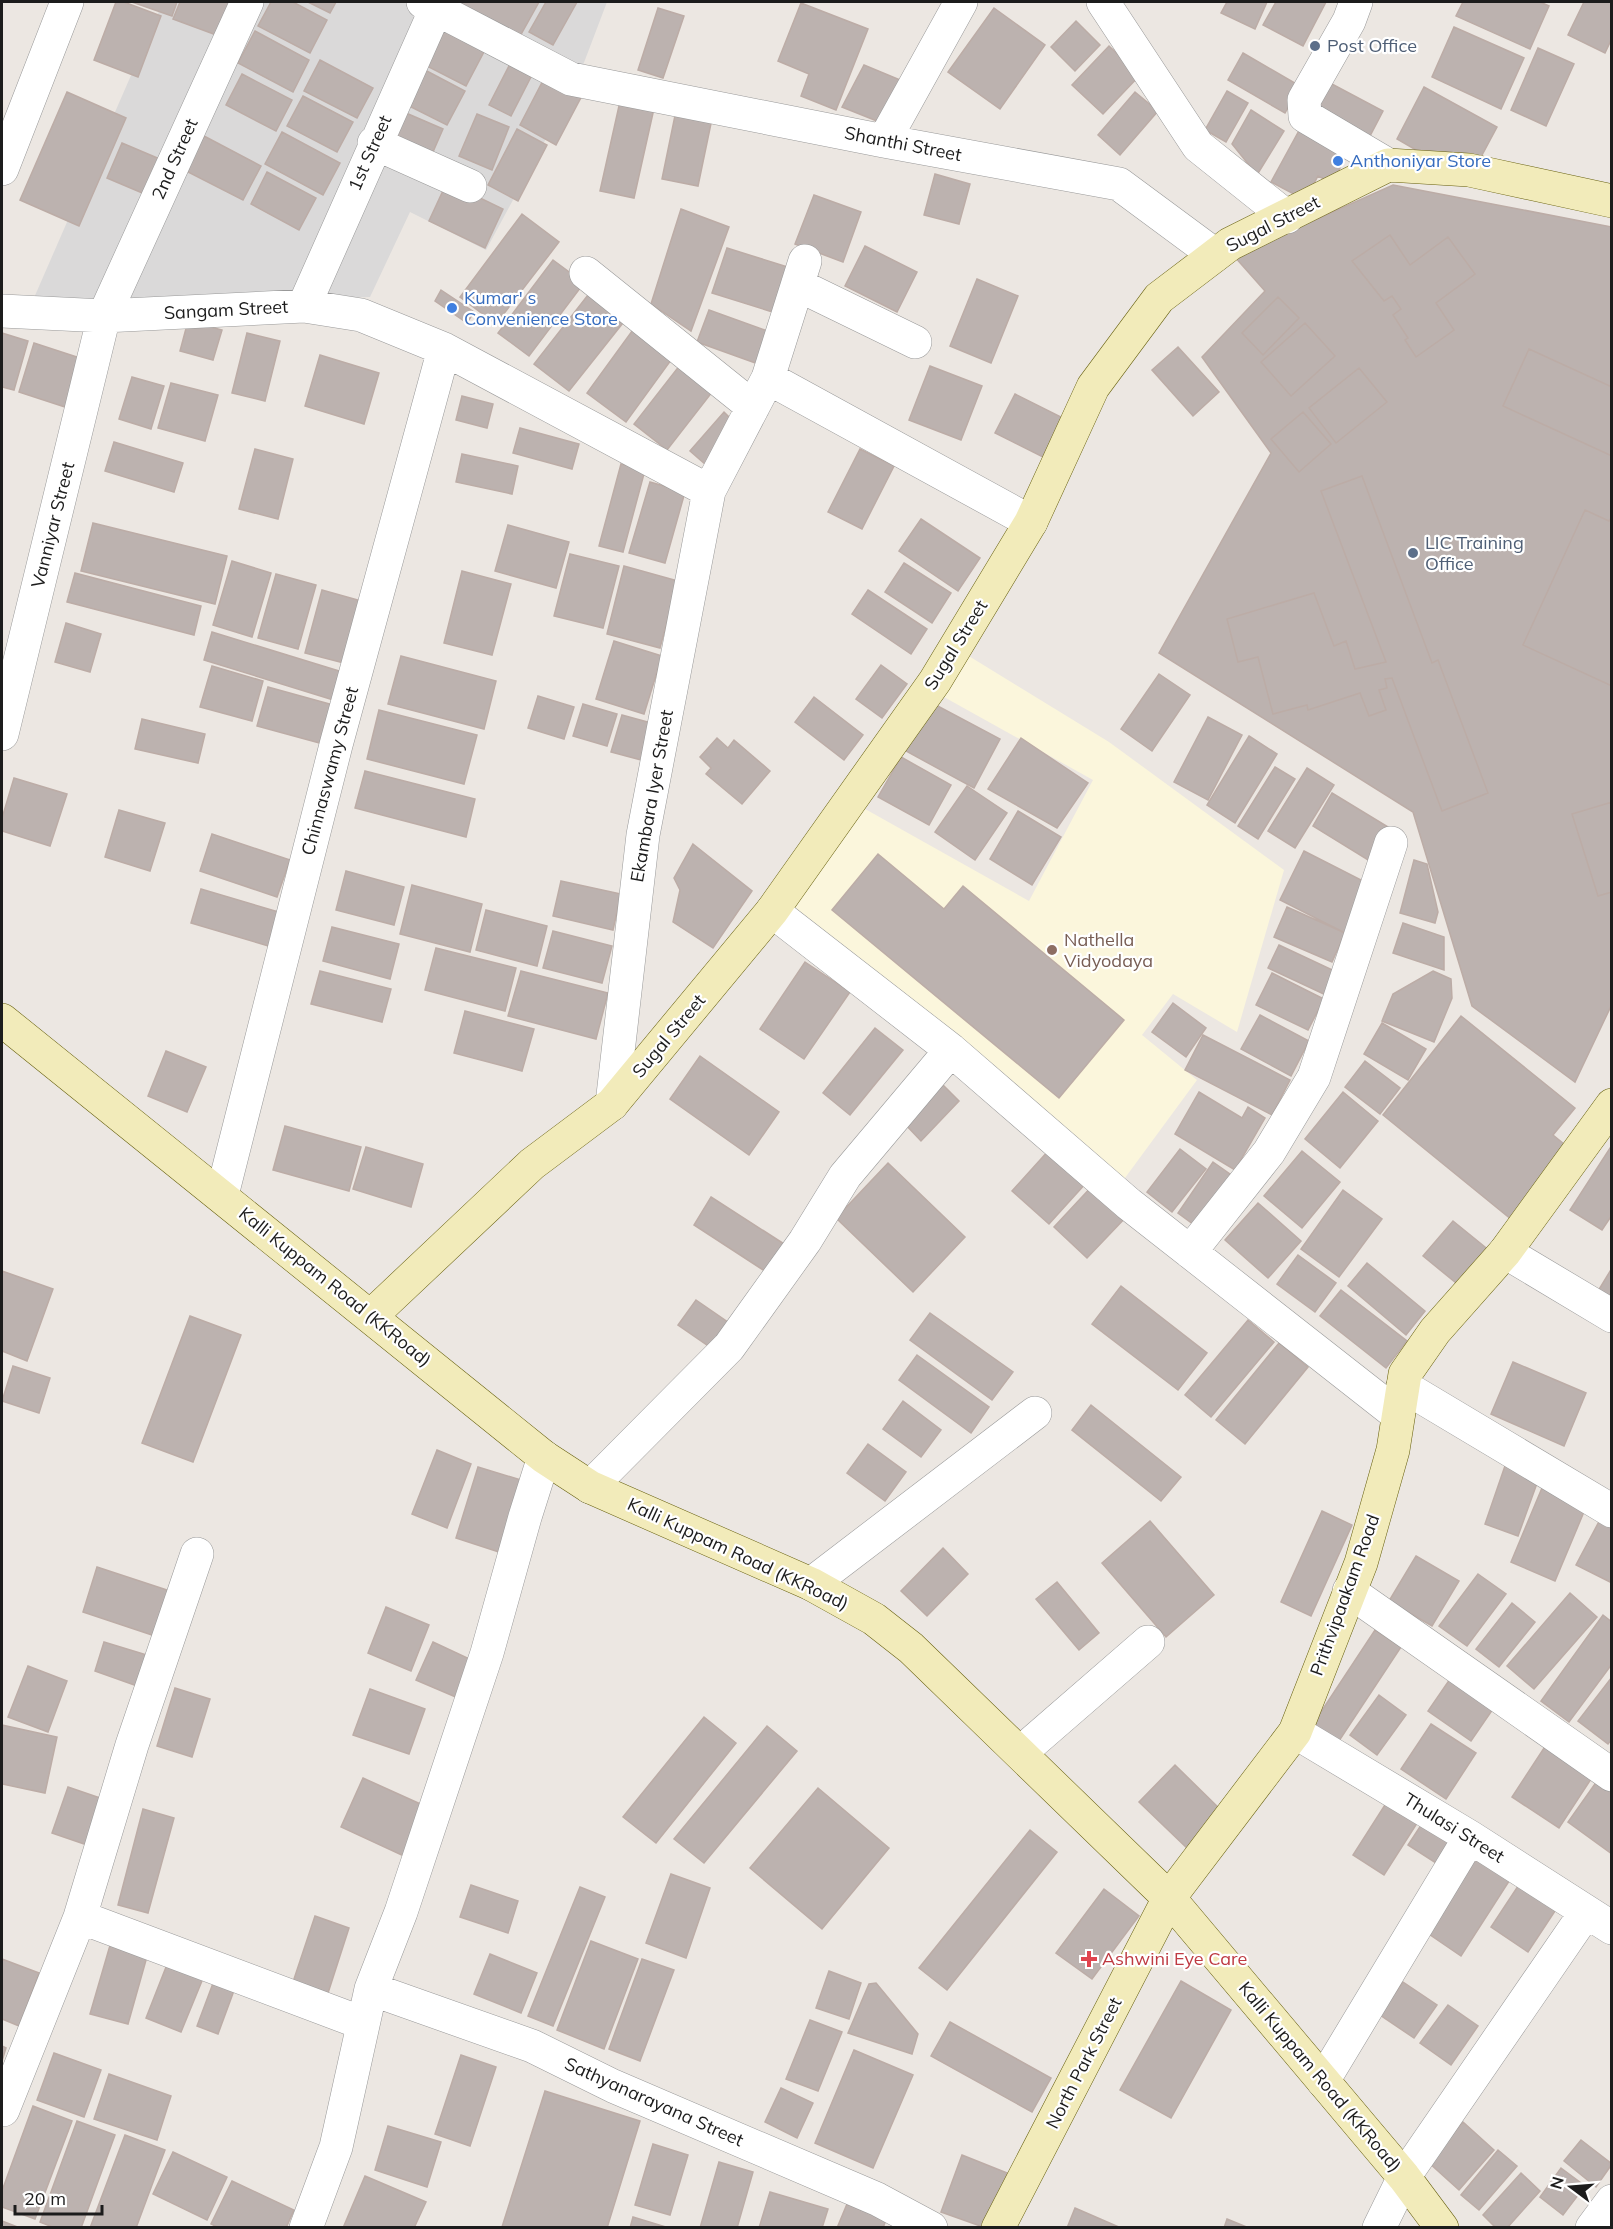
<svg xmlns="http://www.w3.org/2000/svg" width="1613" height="2229" viewBox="0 0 1613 2229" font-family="Mulish,sans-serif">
	<rect width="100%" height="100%" fill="#ece7e2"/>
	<path fill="#dad9d9" d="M163,2H607L577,81L486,250L410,212L370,297L30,307Z"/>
	<path fill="#fbf6dc" d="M959,650L1109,742L1284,870L1237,1032L1173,994L1142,1035L1197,1080L1122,1182L790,906L858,805L1029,901L1093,780L935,692Z"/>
	<path fill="#bcb2af" stroke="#bcaca6" stroke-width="1.5" d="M116,2H124L161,16L138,77L94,60Z
		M132,2H177L172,16Z
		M180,2H231L219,36L173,19Z
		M271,2H293L327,20L310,53L258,26Z
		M308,2H336L330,13Z
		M453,2H539L519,38Z
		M546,2H577L553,45L529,32Z
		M1227,2H1267L1255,29L1221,13Z
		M1276,2H1326L1303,46L1263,25Z
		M1463,2H1540L1549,6L1530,49L1456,16Z
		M1584,2H1612V38L1605,53L1568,35Z
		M801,3L868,29L836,110L801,96L809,74L778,61Z
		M658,8L684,16L663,78L638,70Z
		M994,8L1045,45L1000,109L948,72Z
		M1076,21L1100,45L1075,71L1051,47Z
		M442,23L487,46L466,86L421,63Z
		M1454,27L1524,58L1501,109L1432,77Z
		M255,31L309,60L293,92L238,63Z
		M1109,46L1140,75L1103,114L1072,85Z
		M1538,48L1574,64L1546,126L1511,110Z
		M1243,53L1300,86L1285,113L1228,80Z
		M515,54L537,65L511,116L489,105Z
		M320,60L373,88L357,118L304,91Z
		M864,65L910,84L887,125L842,107Z
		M423,69L465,91L447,125L405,104Z
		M549,69L586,88L556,145L520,125Z
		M242,74L292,100L276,131L226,105Z
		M1330,83L1383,111L1370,136L1317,108Z
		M1424,87L1497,127L1481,157L1416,150L1397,139Z
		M1227,91L1248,103L1226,142L1205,130Z
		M67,92L126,118L79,226L20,200Z
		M1135,92L1158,111L1120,155L1098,135Z
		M303,96L353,122L337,152L287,126Z
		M621,97L655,104L634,198L600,191Z
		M678,101L714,109L698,186L662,179Z
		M399,110L443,129L429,161L385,142Z
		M1251,110L1284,131L1257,175L1232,144Z
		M477,114L509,127L492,170L459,156Z
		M1301,127L1348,153L1332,183L1318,176L1305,200L1271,182Z
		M517,129L547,145L518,201L488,185Z
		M282,132L340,163L323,195L265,164Z
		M204,136L261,166L243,200L186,171Z
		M122,143L162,160L147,195L107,178Z
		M267,172L316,198L299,230L251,204Z
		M935,174L970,184L959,224L924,215Z
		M447,182L503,209L485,248L429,221Z
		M1393,185L1612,227V1004L1575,1082L1472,1006L1413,812L1159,653L1271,453L1202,357L1265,291L1234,256Z
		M814,195L861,212L843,262L795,244Z
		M681,209L729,227L691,331L651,304Z
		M522,214L559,242L496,324L460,297Z
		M1390,235L1410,265L1448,237L1475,274L1436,303L1454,330L1416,357L1405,340L1408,338L1393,315L1401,309L1392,296L1384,301L1352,261Z
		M865,246L917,272L897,312L845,286Z
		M727,248L794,269L779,314L712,293Z
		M553,260L584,283L529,356L498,333Z
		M977,279L1018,296L991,363L950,346Z
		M595,286L630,314L569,391L534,364Z
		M441,290L474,312L467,323L435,301Z
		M1278,297L1299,318L1263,355L1242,333Z
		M709,310L773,333L761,365L697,342Z
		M188,321L222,330L213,360L180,351Z
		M1305,323L1335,356L1291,396L1261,362Z
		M635,327L674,356L626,422L587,393Z
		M2,333L28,341L14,390L2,387Z
		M247,333L280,341L265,401L232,393Z
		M34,343L83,359L68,408L19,392Z
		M1178,347L1219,392L1193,416L1152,370Z
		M1529,349L1612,387V456L1503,406Z
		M320,355L379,373L364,424L305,406Z
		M680,365L713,391L667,450L634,424Z
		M930,366L982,386L961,440L909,420Z
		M1359,368L1387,402L1336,443L1309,408Z
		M132,377L164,386L151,429L119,419Z
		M171,383L218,395L205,441L158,428Z
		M1015,394L1063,418L1043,457L995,433Z
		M462,396L493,404L487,428L456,420Z
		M724,412L737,425L713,471L690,451Z
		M1303,412L1331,444L1299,472L1271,439Z
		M520,428L579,444L572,469L513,453Z
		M114,442L183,463L174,492L105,471Z
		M255,449L293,459L278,519L239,509Z
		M860,449L894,466L862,529L828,512Z
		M462,454L518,466L512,494L456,482Z
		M621,464L645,470L623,552L599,546Z
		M1362,476L1432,663L1438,660L1488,793L1442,811L1392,678L1385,679L1387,688L1379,690L1386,710L1369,716L1360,693L1308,710L1307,705L1273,714L1258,657L1238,662L1227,619L1314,593L1334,646L1346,641L1355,669L1386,662L1321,491Z
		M650,482L685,492L665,563L629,553Z
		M1585,510L1609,521L1612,517V686L1523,645Z
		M921,519L980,558L958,591L899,551Z
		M93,523L227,556L215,604L81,571Z
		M508,525L569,542L556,588L495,571Z
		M570,554L619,566L603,628L554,616Z
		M232,561L271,573L252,637L213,625Z
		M904,563L951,593L932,623L885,592Z
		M624,566L678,581L660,648L607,634Z
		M462,571L511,584L492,655L444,643Z
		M75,573L201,606L194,635L67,602Z
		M276,574L316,585L298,649L258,638Z
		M322,590L365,602L348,664L305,653Z
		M868,590L927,629L911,654L852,614Z
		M66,623L101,634L90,672L55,662Z
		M212,632L349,674L340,702L204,660Z
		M614,641L662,656L644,714L596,699Z
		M401,656L496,681L484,729L388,704Z
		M881,665L907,684L882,718L856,699Z
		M212,666L263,681L252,721L200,707Z
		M1159,674L1190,695L1152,751L1121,729Z
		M268,687L337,706L327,745L257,726Z
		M538,696L574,707L564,739L528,728Z
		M814,697L863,735L844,760L795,722Z
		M932,703L1000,739L974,788L906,751Z
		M583,704L617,714L607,746L573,736Z
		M379,710L477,735L464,784L367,759Z
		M622,715L655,724L645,761L611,752Z
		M1208,717L1242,735L1208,800L1174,782Z
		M142,719L205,734L198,763L135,749Z
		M1249,736L1277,754L1235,823L1207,805Z
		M717,738L728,748L734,740L770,771L742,804L706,774L711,768L700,757Z
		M1021,738L1088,783L1057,828L988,789Z
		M901,757L951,785L929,825L878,797Z
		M1275,767L1295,779L1258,839L1238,826Z
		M1307,768L1334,785L1295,848L1268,831Z
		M365,771L475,799L466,837L355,808Z
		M14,778L67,794L50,846L2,831V818Z
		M967,786L1007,813L975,860L935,832Z
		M1332,793L1393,830L1373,863L1313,826Z
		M1612,802V892L1598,896L1572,814Z
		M119,810L165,823L150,871L105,857Z
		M1018,811L1061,837L1032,885L990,859Z
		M212,834L290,860L277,897L200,871Z
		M693,844L752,891L713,948L673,922L680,890L674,878Z
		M1304,851L1369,884L1345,933L1280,900Z
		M878,854L944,909L963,886L1124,1020L1059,1098L832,910Z
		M1414,860L1427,864L1438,912L1435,923L1400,913Z
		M346,871L404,887L394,925L336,910Z
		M561,881L621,894L613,930L553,916Z
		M412,885L482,904L470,952L400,934Z
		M201,889L282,913L272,947L191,923Z
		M1287,907L1345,933L1332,962L1274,937Z
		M486,910L547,926L537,966L476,950Z
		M1403,923L1444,937V970L1393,953Z
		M332,927L399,944L390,979L323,961Z
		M553,931L612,946L602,983L543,968Z
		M1279,945L1339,973L1328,996L1268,968Z
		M436,948L516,968L505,1011L425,990Z
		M805,962L850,992L804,1059L760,1029Z
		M320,971L391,989L382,1022L311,1004Z
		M521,971L608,993L596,1039L508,1016Z
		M1433,971L1451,979L1452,998L1434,1042L1382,1021L1393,994Z
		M1272,973L1324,999L1308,1030L1256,1005Z
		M1173,1003L1206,1028L1186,1057L1152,1032Z
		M465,1011L534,1029L522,1071L454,1053Z
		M1260,1015L1309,1041L1291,1076L1241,1049Z
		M1461,1016L1575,1108L1553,1135L1569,1148L1512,1220L1383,1115Z
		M1382,1023L1426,1049L1408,1080L1364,1054Z
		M875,1028L903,1050L850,1115L823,1093Z
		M1203,1035L1290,1080L1272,1115L1185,1070Z
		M166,1051L206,1067L187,1112L148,1096Z
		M700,1056L779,1112L749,1155L670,1099Z
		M1365,1061L1400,1088L1380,1114L1345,1087Z
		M942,1084L959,1101L921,1141L904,1123Z
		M1199,1092L1242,1118L1248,1107L1265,1118L1235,1170L1175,1134Z
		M1343,1092L1378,1121L1340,1168L1305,1139Z
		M285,1126L361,1147L349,1191L273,1170Z
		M1612,1145V1215L1602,1230L1570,1210Z
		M366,1147L423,1164L411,1207L353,1189Z
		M1180,1149L1206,1169L1172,1212L1147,1192Z
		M1049,1150L1086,1183L1049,1224L1012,1191Z
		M1302,1151L1340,1182L1302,1228L1264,1196Z
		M1213,1162L1237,1179L1201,1230L1178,1213Z
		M888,1163L965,1237L913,1292L836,1218Z
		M1094,1184L1127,1216L1087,1258L1054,1227Z
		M1343,1190L1382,1219L1339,1277L1301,1249Z
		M711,1197L792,1249L774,1277L694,1225Z
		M1258,1203L1301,1241L1268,1278L1225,1240Z
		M1453,1221L1490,1251L1461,1287L1423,1256Z
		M1298,1255L1336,1283L1315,1312L1277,1284Z
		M1367,1263L1425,1311L1406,1335L1348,1286Z
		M1612,1268V1306L1595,1296Z
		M2,1271L53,1289L27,1361L2,1351Z
		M1121,1286L1207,1353L1178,1390L1092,1324Z
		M1341,1290L1407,1341L1386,1368L1320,1316Z
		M696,1300L735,1327L717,1352L678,1325Z
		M930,1313L1013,1372L992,1400L910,1340Z
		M190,1316L241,1335L193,1462L142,1443Z
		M1248,1320L1274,1342L1211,1417L1185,1395Z
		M1279,1343L1308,1367L1245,1444L1216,1420Z
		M917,1355L989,1407L971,1433L899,1380Z
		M1513,1362L1586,1393L1564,1446L1491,1414Z
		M13,1366L50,1378L39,1413L2,1401Z
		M903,1401L941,1430L921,1457L883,1429Z
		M1091,1405L1181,1477L1161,1501L1072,1430Z
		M868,1444L906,1472L885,1501L847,1473Z
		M437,1450L471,1464L447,1528L412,1514Z
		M1506,1463L1540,1475L1518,1536L1485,1524Z
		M478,1467L521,1480L499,1552L456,1538Z
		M1542,1488L1586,1507L1555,1581L1511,1562Z
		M1322,1511L1352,1525L1311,1616L1281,1602Z
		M1603,1514L1612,1518V1583L1576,1565Z
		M1150,1521L1214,1595L1166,1637L1102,1563Z
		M943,1548L968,1574L927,1616L901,1591Z
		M1416,1556L1459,1581L1432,1626L1389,1601Z
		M97,1567L170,1591L155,1636L83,1612Z
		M1478,1574L1506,1594L1467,1646L1439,1626Z
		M1057,1582L1099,1633L1079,1650L1036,1599Z
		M1570,1593L1597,1617L1534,1689L1507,1666Z
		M1512,1603L1535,1622L1499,1667L1476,1649Z
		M386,1607L429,1625L411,1671L368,1653Z
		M1603,1615L1612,1622V1664L1569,1722L1541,1701Z
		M1375,1630L1401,1647L1335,1747L1309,1730Z
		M104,1642L150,1656L140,1687L95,1671Z
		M433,1642L474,1661L458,1698L416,1680Z
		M28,1666L67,1681L48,1732L8,1717Z
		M1612,1677V1739L1608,1744L1578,1721Z
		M1450,1679L1493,1709L1471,1741L1428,1711Z
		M175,1688L210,1699L192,1757L157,1746Z
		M370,1689L425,1709L409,1754L353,1735Z
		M1379,1695L1406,1715L1377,1755L1350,1735Z
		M704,1717L736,1743L656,1843L623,1817Z
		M1431,1724L1476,1753L1446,1799L1401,1769Z
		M2,1725L57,1737L45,1793L2,1784Z
		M767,1726L797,1751L704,1863L674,1839Z
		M1546,1745L1593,1776L1559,1828L1512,1797Z
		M1175,1765L1226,1815L1191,1852L1139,1802Z
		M1602,1774L1612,1781V1854L1568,1822Z
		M363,1778L427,1807L406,1857L341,1827Z
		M68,1787L106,1800L90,1846L52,1833Z
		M818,1788L889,1848L822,1929L750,1868Z
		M1390,1797L1421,1817L1384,1875L1353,1855Z
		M143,1809L174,1818L148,1913L118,1905Z
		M1427,1816L1458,1835L1439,1865L1408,1845Z
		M1030,1830L1057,1852L947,1990L919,1968Z
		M1478,1852L1513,1875L1461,1956L1426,1932Z
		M671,1874L710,1888L686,1958L646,1943Z
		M1522,1880L1559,1905L1528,1952L1491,1927Z
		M471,1885L518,1901L508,1933L460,1917Z
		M580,1887L605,1897L553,2026L528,2016Z
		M1104,1889L1139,1916L1092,1979L1056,1953Z
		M315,1916L349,1928L328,1993L293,1982Z
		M591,1941L638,1959L604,2049L557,2030Z
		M111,1942L148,1953L128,2024L90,2014Z
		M490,1954L537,1973L521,2013L474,1994Z
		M2,1959L39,1973L19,2026L2,2019Z
		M642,1959L674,1970L640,2061L609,2049Z
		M168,1962L204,1976L181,2032L146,2018Z
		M218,1970L239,1977L218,2034L197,2026Z
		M829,1971L861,1983L849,2019L816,2008Z
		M1181,1981L1231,2010L1171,2118L1120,2090Z
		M1403,1982L1437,2005L1414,2038L1380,2015Z
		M876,1983L918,2034L912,2054L848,2033L869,1984Z
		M1448,2005L1478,2026L1451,2065L1420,2043Z
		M810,2020L842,2032L818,2091L786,2079Z
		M950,2022L1051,2078L1032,2112L931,2056Z
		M2,2046L6,2048L2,2061Z
		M854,2050L913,2075L873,2168L815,2143Z
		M54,2053L101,2070L84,2117L37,2100Z
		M461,2055L496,2067L470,2146L435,2134Z
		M109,2074L171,2096L157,2140L94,2119Z
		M781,2088L813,2103L797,2138L765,2122Z
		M545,2091L640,2121L607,2228L502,2227Z
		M33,2106L72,2121L35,2219L2,2207V2191Z
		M77,2121L115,2135L81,2228H55L40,2222Z
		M1463,2122L1494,2150L1459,2190L1428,2162Z
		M388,2126L441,2142L427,2187L375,2170Z
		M125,2135L165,2150L136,2228H90Z
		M1581,2140L1612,2164L1596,2187L1564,2161Z
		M653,2144L688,2155L670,2215L635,2205Z
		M1498,2150L1517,2166L1479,2210L1461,2195Z
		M173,2152L227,2177L207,2220L153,2194Z
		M962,2155L1007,2173L986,2228L941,2212Z
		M719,2162L753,2172L737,2228H700Z
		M1561,2168L1585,2186L1563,2215L1540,2197Z
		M1521,2173L1540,2191L1507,2228H1496L1483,2215Z
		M365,2176L426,2202L414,2228H343Z
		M232,2181L294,2210L286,2228H219L211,2224Z
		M770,2192L828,2209L822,2228H759Z
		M847,2204L886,2220L883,2228H837Z
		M1075,2208L1121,2228H1067Z
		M633,2217L666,2227V2228H630Z
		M1227,2219L1249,2228H1224Z
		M2,2221L20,2228H2Z"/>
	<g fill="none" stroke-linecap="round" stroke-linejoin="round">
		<g stroke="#999" stroke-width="34">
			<path id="street" d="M423,2L571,79L884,141L1119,184L1215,255
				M1103,2L1198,146L1287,217
				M1356,2L1349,21L1304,100L1305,116L1388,165
				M884,141L961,2
				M374,143L470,186
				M2,169L67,2
				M586,273L753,407
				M798,285L915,342
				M304,306L439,2
				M2,311L104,316L304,306L361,315L444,349L709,491
				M768,378L805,261
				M2,734L104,316L247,2
				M772,911L951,1050L1129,1204L1398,1415
				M612,1104L643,835L709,491L768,378L1031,522
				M222,1195L336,745L444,349
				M1190,1252L1269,1152L1314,1077L1391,843
				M1505,1252L1612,1316
				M1403,1386L1612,1511
				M590,1487L729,1347L805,1241L845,1176L951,1050
				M197,1554L132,1745L80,1917L362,2023
				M811,1584L1035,1413
				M1349,1591L1612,1775
				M1295,1732L1470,1837L1612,1928
				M1020,1753L1148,1642
				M371,1989L532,2046L613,2086L877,2199L931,2228
				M1323,2081L1470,1837
				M3,2110L80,1917
				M306,2228L336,2147L371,1989L401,1912L487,1653L525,1517L544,1457
				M1379,2228L1404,2177L1586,1912
				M1592,2228L1612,2201"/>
		</g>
		<g stroke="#67600f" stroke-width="34">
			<path id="secondary" d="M2,1020L544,1457L590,1487L811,1584L874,1619L911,1648L1169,1898L1404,2177L1442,2228
				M371,1316L532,1164L612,1104L772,911L935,681L1031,522L1093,387L1159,298L1230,244L1388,165L1469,170L1612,201
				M998,2228L1169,1898L1295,1732L1361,1563L1393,1450L1405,1374L1435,1331L1505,1252L1612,1105"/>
		</g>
		<use href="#street" stroke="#fff" stroke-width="33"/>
		<use href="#secondary" stroke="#f2ebba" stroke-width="33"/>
	</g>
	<g fill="#5c6f8a" stroke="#fff" stroke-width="2">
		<circle cx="1315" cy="46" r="6"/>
		<circle cx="1413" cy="553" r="6"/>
	</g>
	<g fill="#3f7fe0" stroke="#fff" stroke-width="2">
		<circle cx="1338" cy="161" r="6"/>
		<circle cx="452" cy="308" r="6"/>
	</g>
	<circle fill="#8d6e63" stroke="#fff" stroke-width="2" cx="1052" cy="950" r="6"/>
	<path fill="#e0444e" stroke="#fff" stroke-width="2" d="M1086 1950h6v6h6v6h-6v6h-6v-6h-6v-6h6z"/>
	<g text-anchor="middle" stroke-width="4.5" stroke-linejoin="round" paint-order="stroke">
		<g font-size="18" fill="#4e5e75" stroke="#fff" text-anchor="start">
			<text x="1327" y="52">Post Office</text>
			<text x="1425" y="549">LIC Training<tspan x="1425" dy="21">Office</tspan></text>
		</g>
		<g font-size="18" fill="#1c1c1c" stroke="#fff">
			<text transform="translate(903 144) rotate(11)" y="6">Shanthi Street</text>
			<text transform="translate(370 153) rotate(-66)" y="6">1st Street</text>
			<text transform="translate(175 159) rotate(-66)" y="6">2nd Street</text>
			<text transform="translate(1273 224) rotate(-27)" y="6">Sugal Street</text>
			<text transform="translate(226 310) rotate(-3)" y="6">Sangam Street</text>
			<text transform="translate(53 525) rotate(-76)" y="6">Vanniyar Street</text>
			<text transform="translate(956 645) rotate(-58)" y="6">Sugal Street</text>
			<text transform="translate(330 771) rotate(-75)" y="6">Chinnaswamy Street</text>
			<text transform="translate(652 796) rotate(-80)" y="6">Ekambara Iyer Street</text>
			<text transform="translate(669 1036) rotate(-50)" y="6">Sugal Street</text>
			<text transform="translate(335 1287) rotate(39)" y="6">Kalli Kuppam Road (KKRoad)</text>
			<text transform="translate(738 1554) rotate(25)" y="6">Kalli Kuppam Road (KKRoad)</text>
			<text transform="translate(1345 1595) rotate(-70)" y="6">Prithvipaakam Road</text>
			<text transform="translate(1454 1828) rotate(32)" y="6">Thulasi Street</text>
			<text transform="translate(1084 2063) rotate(-63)" y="6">North Park Street</text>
			<text transform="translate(1320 2077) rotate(50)" y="6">Kalli Kuppam Road (KKRoad)</text>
			<text transform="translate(654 2102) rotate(24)" y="6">Sathyanarayana Street</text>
		</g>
		<g font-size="18" fill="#366cbe" stroke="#fff" text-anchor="start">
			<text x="1350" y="167">Anthoniyar Store</text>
			<text x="464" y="304">Kumar' s<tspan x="464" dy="21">Convenience Store</tspan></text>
		</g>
		<g font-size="18" fill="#785e54" stroke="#fff" text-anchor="start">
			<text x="1064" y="946">Nathella<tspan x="1064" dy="21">Vidyodaya</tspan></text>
		</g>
		<g font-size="18" fill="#be3a42" stroke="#fff" text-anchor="start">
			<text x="1102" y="1965">Ashwini Eye Care</text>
		</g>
	</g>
	<rect width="1613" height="2229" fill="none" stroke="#1c1c1c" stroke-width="6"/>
	<g transform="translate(1571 2187) rotate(286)" stroke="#ffffff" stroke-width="4.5" paint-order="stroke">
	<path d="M0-4.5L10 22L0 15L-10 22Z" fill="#1c1c1c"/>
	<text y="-9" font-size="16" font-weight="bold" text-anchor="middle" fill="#1c1c1c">N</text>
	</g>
	<path d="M15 2205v9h87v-9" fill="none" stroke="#1c1c1c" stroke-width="3"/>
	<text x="24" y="2205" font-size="18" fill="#1c1c1c" stroke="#ffffff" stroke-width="4.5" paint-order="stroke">20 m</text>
</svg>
